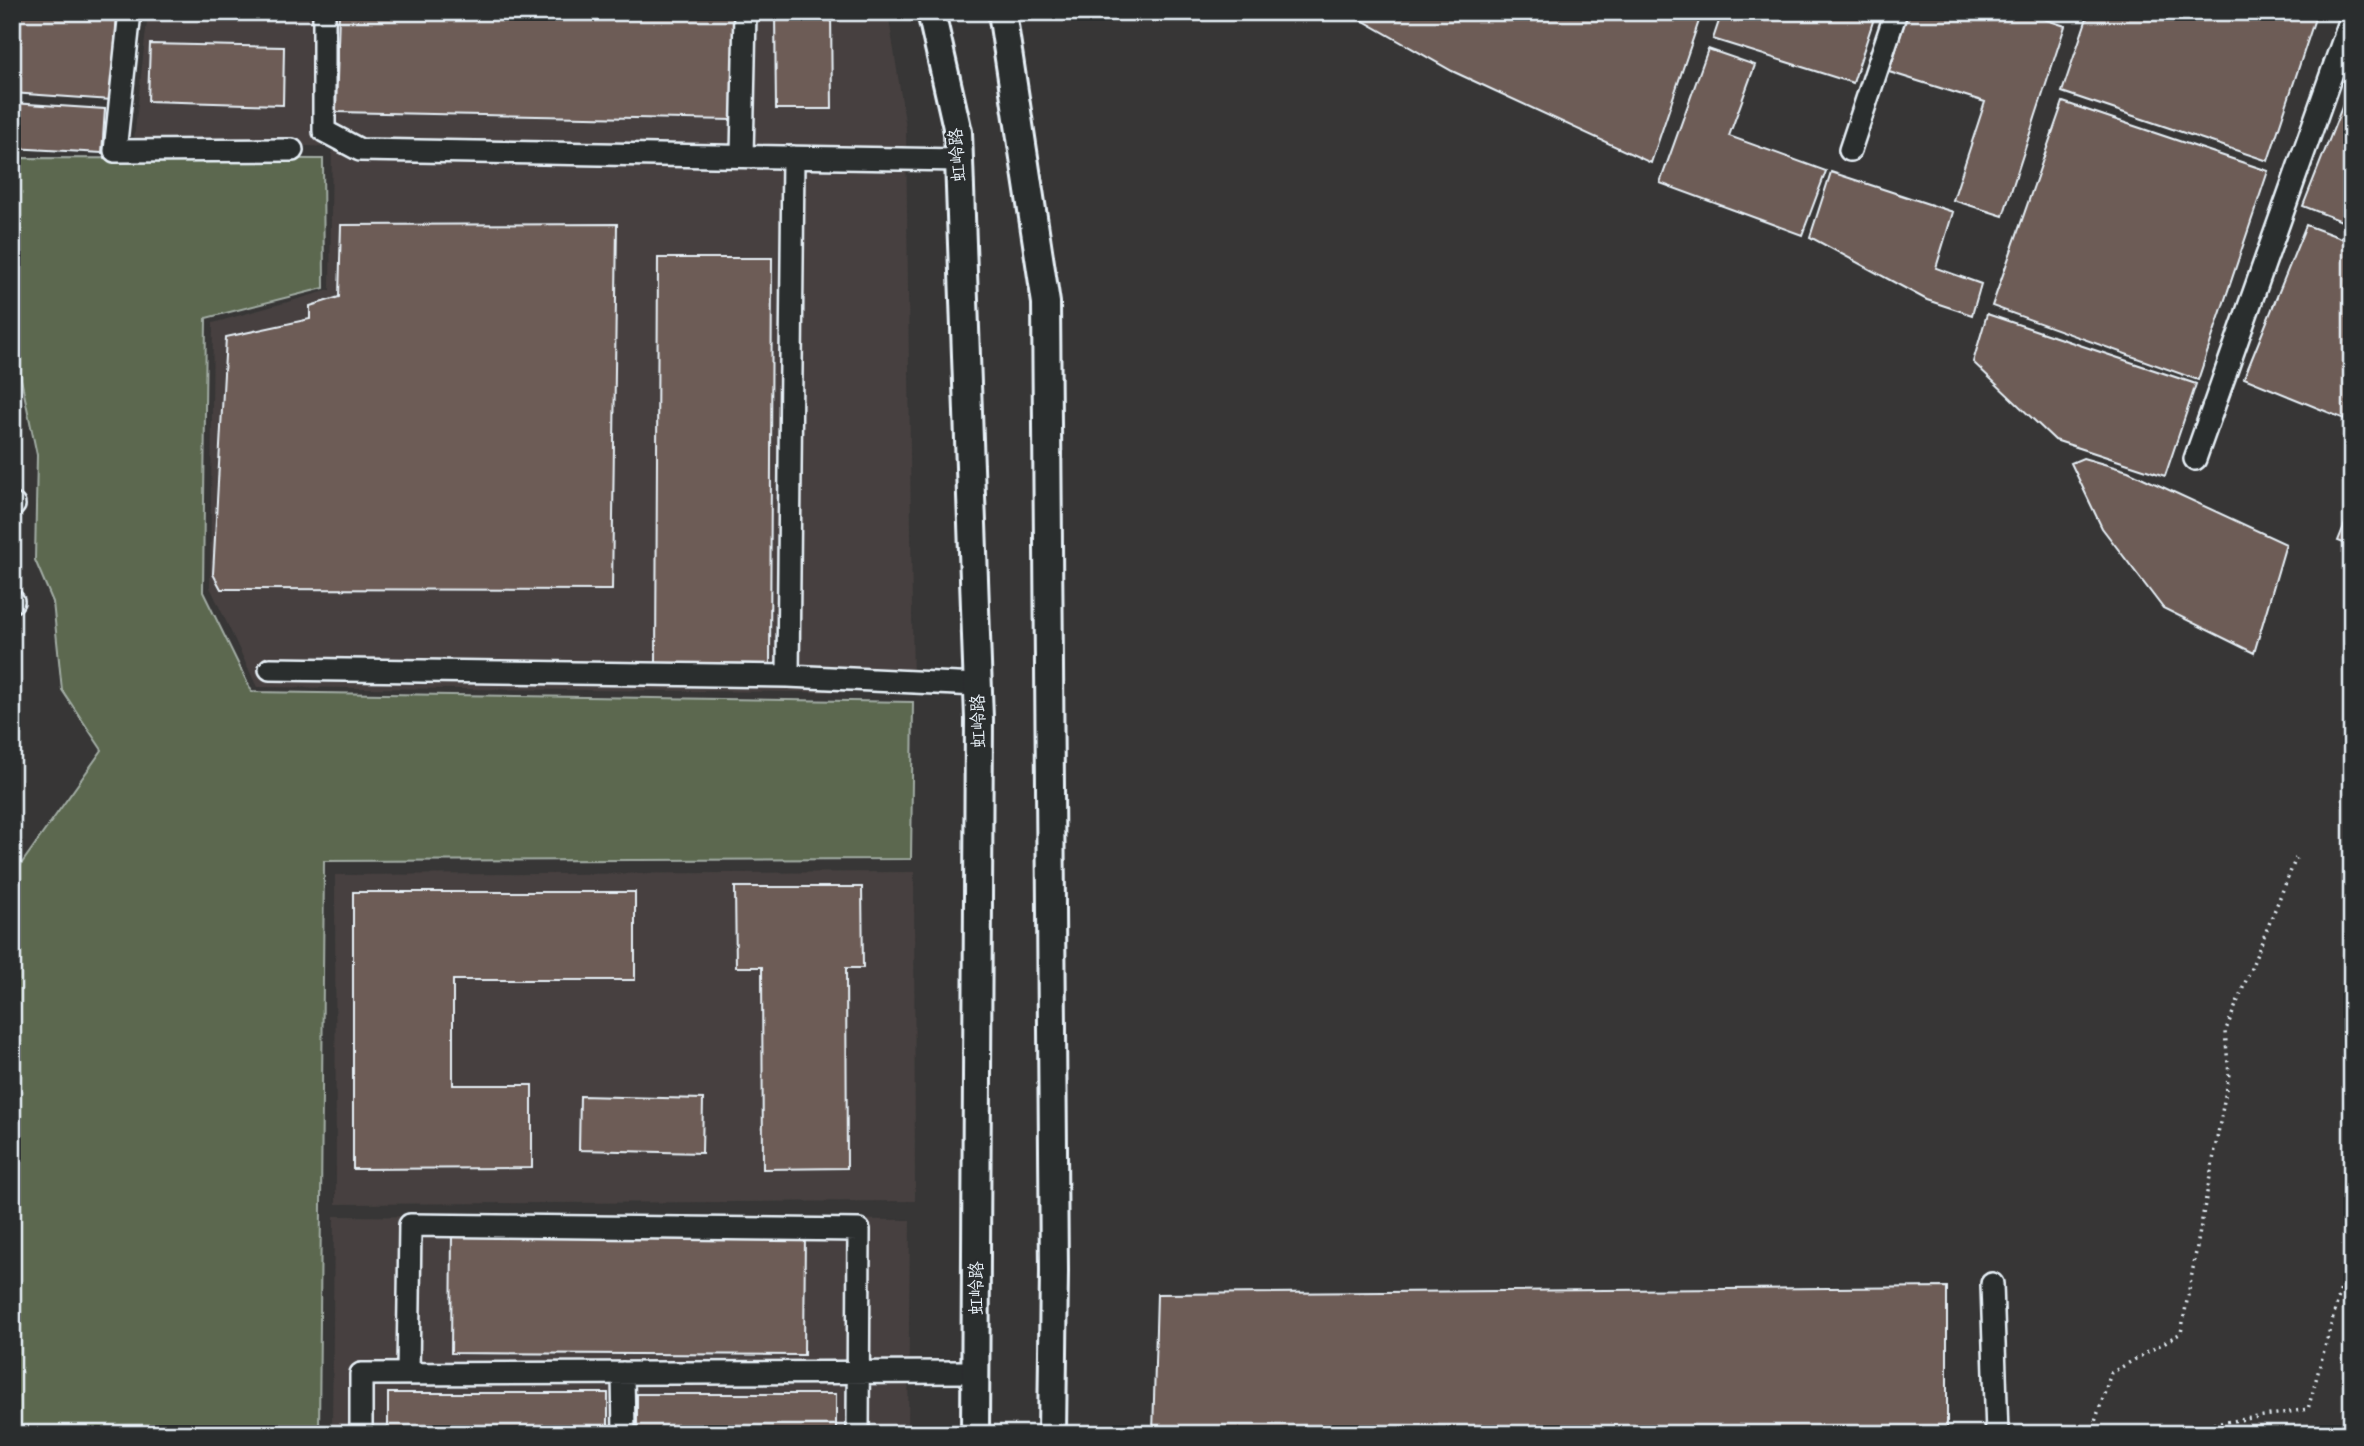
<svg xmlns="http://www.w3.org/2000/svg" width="2364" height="1446" viewBox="0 0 2364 1446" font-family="'Shantell Sans','LXGW WenKai TC',sans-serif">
	<rect width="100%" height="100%" fill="#373636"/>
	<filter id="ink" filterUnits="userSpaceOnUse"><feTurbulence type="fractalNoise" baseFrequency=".0143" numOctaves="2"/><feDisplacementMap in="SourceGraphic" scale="14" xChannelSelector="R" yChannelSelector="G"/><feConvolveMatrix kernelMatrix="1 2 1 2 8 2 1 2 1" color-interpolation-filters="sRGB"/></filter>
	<g filter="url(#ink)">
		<path fill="#474140" d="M148,12H888L906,128L913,693L257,687L210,587L213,323L330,290L332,147L134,139Z
			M914,872L915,1201L336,1204L335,875Z
			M334,1216L910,1220L908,1434H332Z"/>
		<path fill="#5b6850" stroke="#a2aca4" stroke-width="2" d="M12,158L323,159L324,288L206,318L203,592L252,692L913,702L911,859L324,861L319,1434H12V877L102,750L62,690L53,602L35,560L37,455L16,355L12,351Z"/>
		<path fill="#6d5c56" stroke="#e8f1f8" stroke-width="2" d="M12,12H117L111,100L12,93Z
			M339,12H734L733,120L336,112Z
			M775,12H831L832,109H776Z
			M1348,12H1702L1651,163L1452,71Z
			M1722,12H1876L1853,83L1713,39Z
			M1908,12H2023L2065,26L2003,216L1953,200L1985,102L1889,72Z
			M2089,12H2317L2268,161L2062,92Z
			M150,44L284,47L283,105L148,101Z
			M1708,49L1755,65L1729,136L1826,171L1802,235L1660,183Z
			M2346,97L2352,99V225L2303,206Z
			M2063,102L2268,171L2198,380L1992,306Z
			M12,103L105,109L102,153L12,148Z
			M1831,172L1953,212L1936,268L1981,284L1972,315L1927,300L1810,237Z
			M617,224L612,590L221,589L213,574L226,337L310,319V306L339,297L341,225Z
			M2306,225L2352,242V422L2244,378Z
			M658,258H772L770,664L656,663Z
			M1987,314L2196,384L2165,476L2055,440L1973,362Z
			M2083,458L2128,471L2286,544L2254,653L2163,608L2102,528L2071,463Z
			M2352,506V546L2338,541Z
			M735,887H862L863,968H846L847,1168L763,1169L762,967H736Z
			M353,892H635V980H453V1085H532V1168L353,1169Z
			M580,1096L703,1099L702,1153L579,1150Z
			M452,1231L805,1233L804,1355L451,1353Z
			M1947,1287V1434H1153L1157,1294Z
			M388,1393H608V1434H388Z
			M637,1394H836V1434H637Z"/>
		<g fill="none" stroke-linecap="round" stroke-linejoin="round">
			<g stroke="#e8f1f8" stroke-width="26">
				<path id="minor" d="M130,12L115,151L292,150
					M324,12V131L360,150L959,160
					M1850,150L1896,12
					M742,156L745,12
					M2195,459L2352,16
					M12,505H14
					M12,601H13
					M270,669L788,676L793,157
					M788,676L978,685
					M1992,1284L1997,1434
					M623,1373L624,1434
					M408,1374L410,1225L859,1230L858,1434
					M361,1434V1374L975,1372"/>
			</g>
			<g stroke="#e8f1f8" stroke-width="32">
				<path id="major" d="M931,12L958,132L979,719L975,1434
					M1002,12L1046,303L1054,1271L1052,1434"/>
			</g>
			<path stroke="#e8f1f8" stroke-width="3.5" stroke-dasharray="2 5" stroke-linecap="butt" d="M2091,1434L2111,1373L2181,1333L2229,1074L2225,1032L2296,858
				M2151,1434L2308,1409L2352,1248"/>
			<use href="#minor" stroke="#2a2d2e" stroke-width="21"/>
			<use href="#major" stroke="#2a2d2e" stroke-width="26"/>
		</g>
	</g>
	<g text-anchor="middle" stroke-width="5" stroke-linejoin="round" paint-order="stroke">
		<g font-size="18" fill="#e8f1f8" stroke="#2a2d2e">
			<text transform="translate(957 155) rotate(-94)" y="6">虹岭路</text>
			<text transform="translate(978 721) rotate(-91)" y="6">虹岭路</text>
			<text transform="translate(976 1288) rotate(-90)" y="6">虹岭路</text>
		</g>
	</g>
	<rect width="2364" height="1446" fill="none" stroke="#2a2d2e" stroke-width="42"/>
	<rect x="21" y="21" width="2322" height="1404" fill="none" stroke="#e8f1f8" stroke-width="2.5" filter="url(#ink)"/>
</svg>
